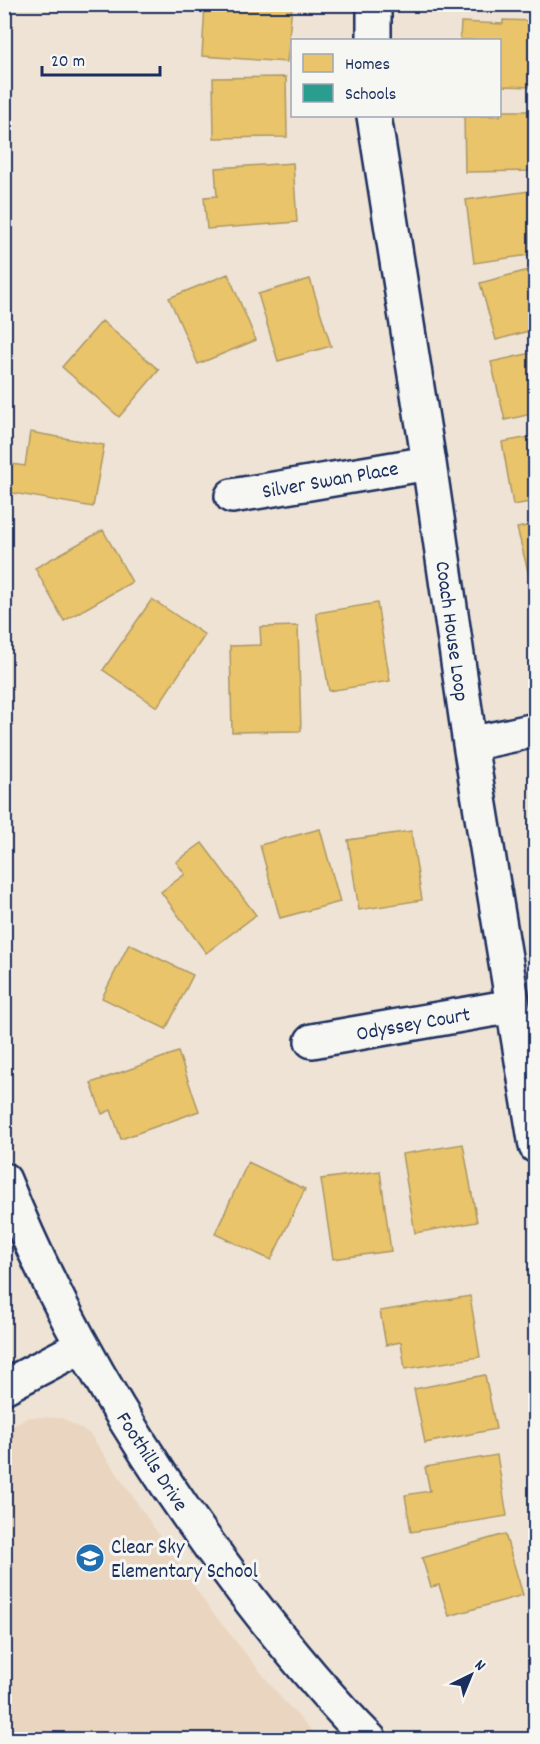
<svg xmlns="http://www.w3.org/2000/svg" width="540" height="1744" viewBox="0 0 540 1744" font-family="Dekko,sans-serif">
	<rect width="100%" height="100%" fill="#efe3d5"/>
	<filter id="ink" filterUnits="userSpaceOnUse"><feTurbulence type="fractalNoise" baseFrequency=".0167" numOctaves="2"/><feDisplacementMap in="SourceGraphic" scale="12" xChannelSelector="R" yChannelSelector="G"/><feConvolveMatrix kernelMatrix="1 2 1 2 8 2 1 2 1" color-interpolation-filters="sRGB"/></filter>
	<g filter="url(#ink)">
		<path fill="#ead6c0" d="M29,1417L62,1418L90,1434L209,1608L284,1701L320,1739L5,1740V1430Z"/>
		<path fill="#e9c46a" stroke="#ab9766" stroke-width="1.5" d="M205,4H292L287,62L202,56Z
			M503,20L536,21V87L500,86V40H460L461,22L503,24Z
			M286,77L287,137L214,138L213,78Z
			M500,111H536V171L465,172L464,116H500Z
			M293,163L297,222L207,229L204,197L217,196L215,168Z
			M536,190V254L474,263L466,200Z
			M536,268V329L496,340L480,283Z
			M228,274L256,340L198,364L169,298Z
			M310,279L331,346L278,361L258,294Z
			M102,321L159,370L119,417L62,367Z
			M536,352V413L505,420L491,362Z
			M30,432L104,445L93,507L7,492L12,464L25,466Z
			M536,436V501L513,505L502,442Z
			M536,524V587H532L517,528Z
			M103,530L132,582L64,621L35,568Z
			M536,598V635L530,599Z
			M152,599L205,635L157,707L103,670Z
			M377,603L390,681L329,691L316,613Z
			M298,626L301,731L232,732L230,646L261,645L260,627Z
			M320,829L340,902L280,918L260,845Z
			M411,831L422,900L359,910L348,840Z
			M202,843L256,915L206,953L161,892L185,874L176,862Z
			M129,944L193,975L166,1029L102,998Z
			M178,1052L199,1111L121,1139L111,1110L102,1114L91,1083Z
			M463,1144L477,1222L415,1233L402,1154Z
			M248,1162L305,1189L271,1260L215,1234Z
			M380,1171L391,1251L333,1259L321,1179Z
			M470,1296L480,1357L405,1369L401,1342L386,1345L380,1311Z
			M485,1375L496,1429L425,1443L414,1389Z
			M497,1455L507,1516L411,1532L405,1495L430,1491L425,1467Z
			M505,1534L523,1595L449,1616L439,1585L431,1587L422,1558Z"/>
		<path fill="#2a9d8f" stroke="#267c80" stroke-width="1.5" d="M4,1725L19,1740H4Z"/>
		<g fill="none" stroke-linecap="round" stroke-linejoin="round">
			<g stroke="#1b2f5e" stroke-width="38">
				<path id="street" d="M374,40V4
					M374,116L429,463L470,744L536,1146
					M232,496L429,463
					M470,744L536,730
					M312,1041L513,1006
					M4,1387L82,1346"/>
			</g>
			<g stroke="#1b2f5e" stroke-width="38">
				<path id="secondary" d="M4,1180C63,1328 147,1465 243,1591C283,1643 324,1694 370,1740"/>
			</g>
			<use href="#street" stroke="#f6f6f2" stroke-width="33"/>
			<use href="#secondary" stroke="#f6f6f2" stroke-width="33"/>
		</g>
	</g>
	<defs>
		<g id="school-disc" transform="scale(1.5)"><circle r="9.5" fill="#1f6fb2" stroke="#f6f6f2"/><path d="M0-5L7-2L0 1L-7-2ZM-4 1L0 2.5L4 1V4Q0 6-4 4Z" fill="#fff"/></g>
	</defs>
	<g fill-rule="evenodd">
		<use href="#school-disc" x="90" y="1558"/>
	</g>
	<g text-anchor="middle" stroke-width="6" stroke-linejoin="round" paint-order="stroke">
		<g font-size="21" fill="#1b2f5e" stroke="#f6f6f2">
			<text transform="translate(330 479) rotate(-10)" y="7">Silver Swan Place</text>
			<text transform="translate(453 631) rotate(82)" y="7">Coach House Loop</text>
			<text transform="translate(413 1023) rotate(-10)" y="7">Odyssey Court</text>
			<text transform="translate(153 1461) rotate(57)" y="7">Foothills Drive</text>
		</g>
		<g font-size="21" fill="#1b2f5e" stroke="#f6f6f2" text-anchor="start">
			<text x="111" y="1553">Clear Sky<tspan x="111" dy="24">Elementary School</tspan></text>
		</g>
	</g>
	<rect width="540" height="1744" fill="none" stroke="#f6f6f2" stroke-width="24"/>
	<rect x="12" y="12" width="516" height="1720" fill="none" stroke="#1b2f5e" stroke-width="2" filter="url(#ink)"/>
	<rect x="291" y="39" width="210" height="78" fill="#f6f6f2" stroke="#9ea6b7" stroke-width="1.5"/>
	<rect x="303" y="54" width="30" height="18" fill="#e9c46a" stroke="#9ea6b7" stroke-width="1.5"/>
	<text x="345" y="69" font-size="18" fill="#1b2f5e">Homes</text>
	<rect x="303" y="84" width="30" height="18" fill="#2a9d8f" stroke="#9ea6b7" stroke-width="1.5"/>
	<text x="345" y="99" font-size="18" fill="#1b2f5e">Schools</text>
	<g transform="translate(471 1675) rotate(43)" stroke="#f6f6f2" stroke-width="4.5" paint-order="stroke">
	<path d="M0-4.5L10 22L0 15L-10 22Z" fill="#1b2f5e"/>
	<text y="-9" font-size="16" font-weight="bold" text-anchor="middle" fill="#1b2f5e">N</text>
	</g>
	<path d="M42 66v9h118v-9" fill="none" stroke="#1b2f5e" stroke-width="3"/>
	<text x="51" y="66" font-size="18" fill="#1b2f5e" stroke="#f6f6f2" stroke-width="4.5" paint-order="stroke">20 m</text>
</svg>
